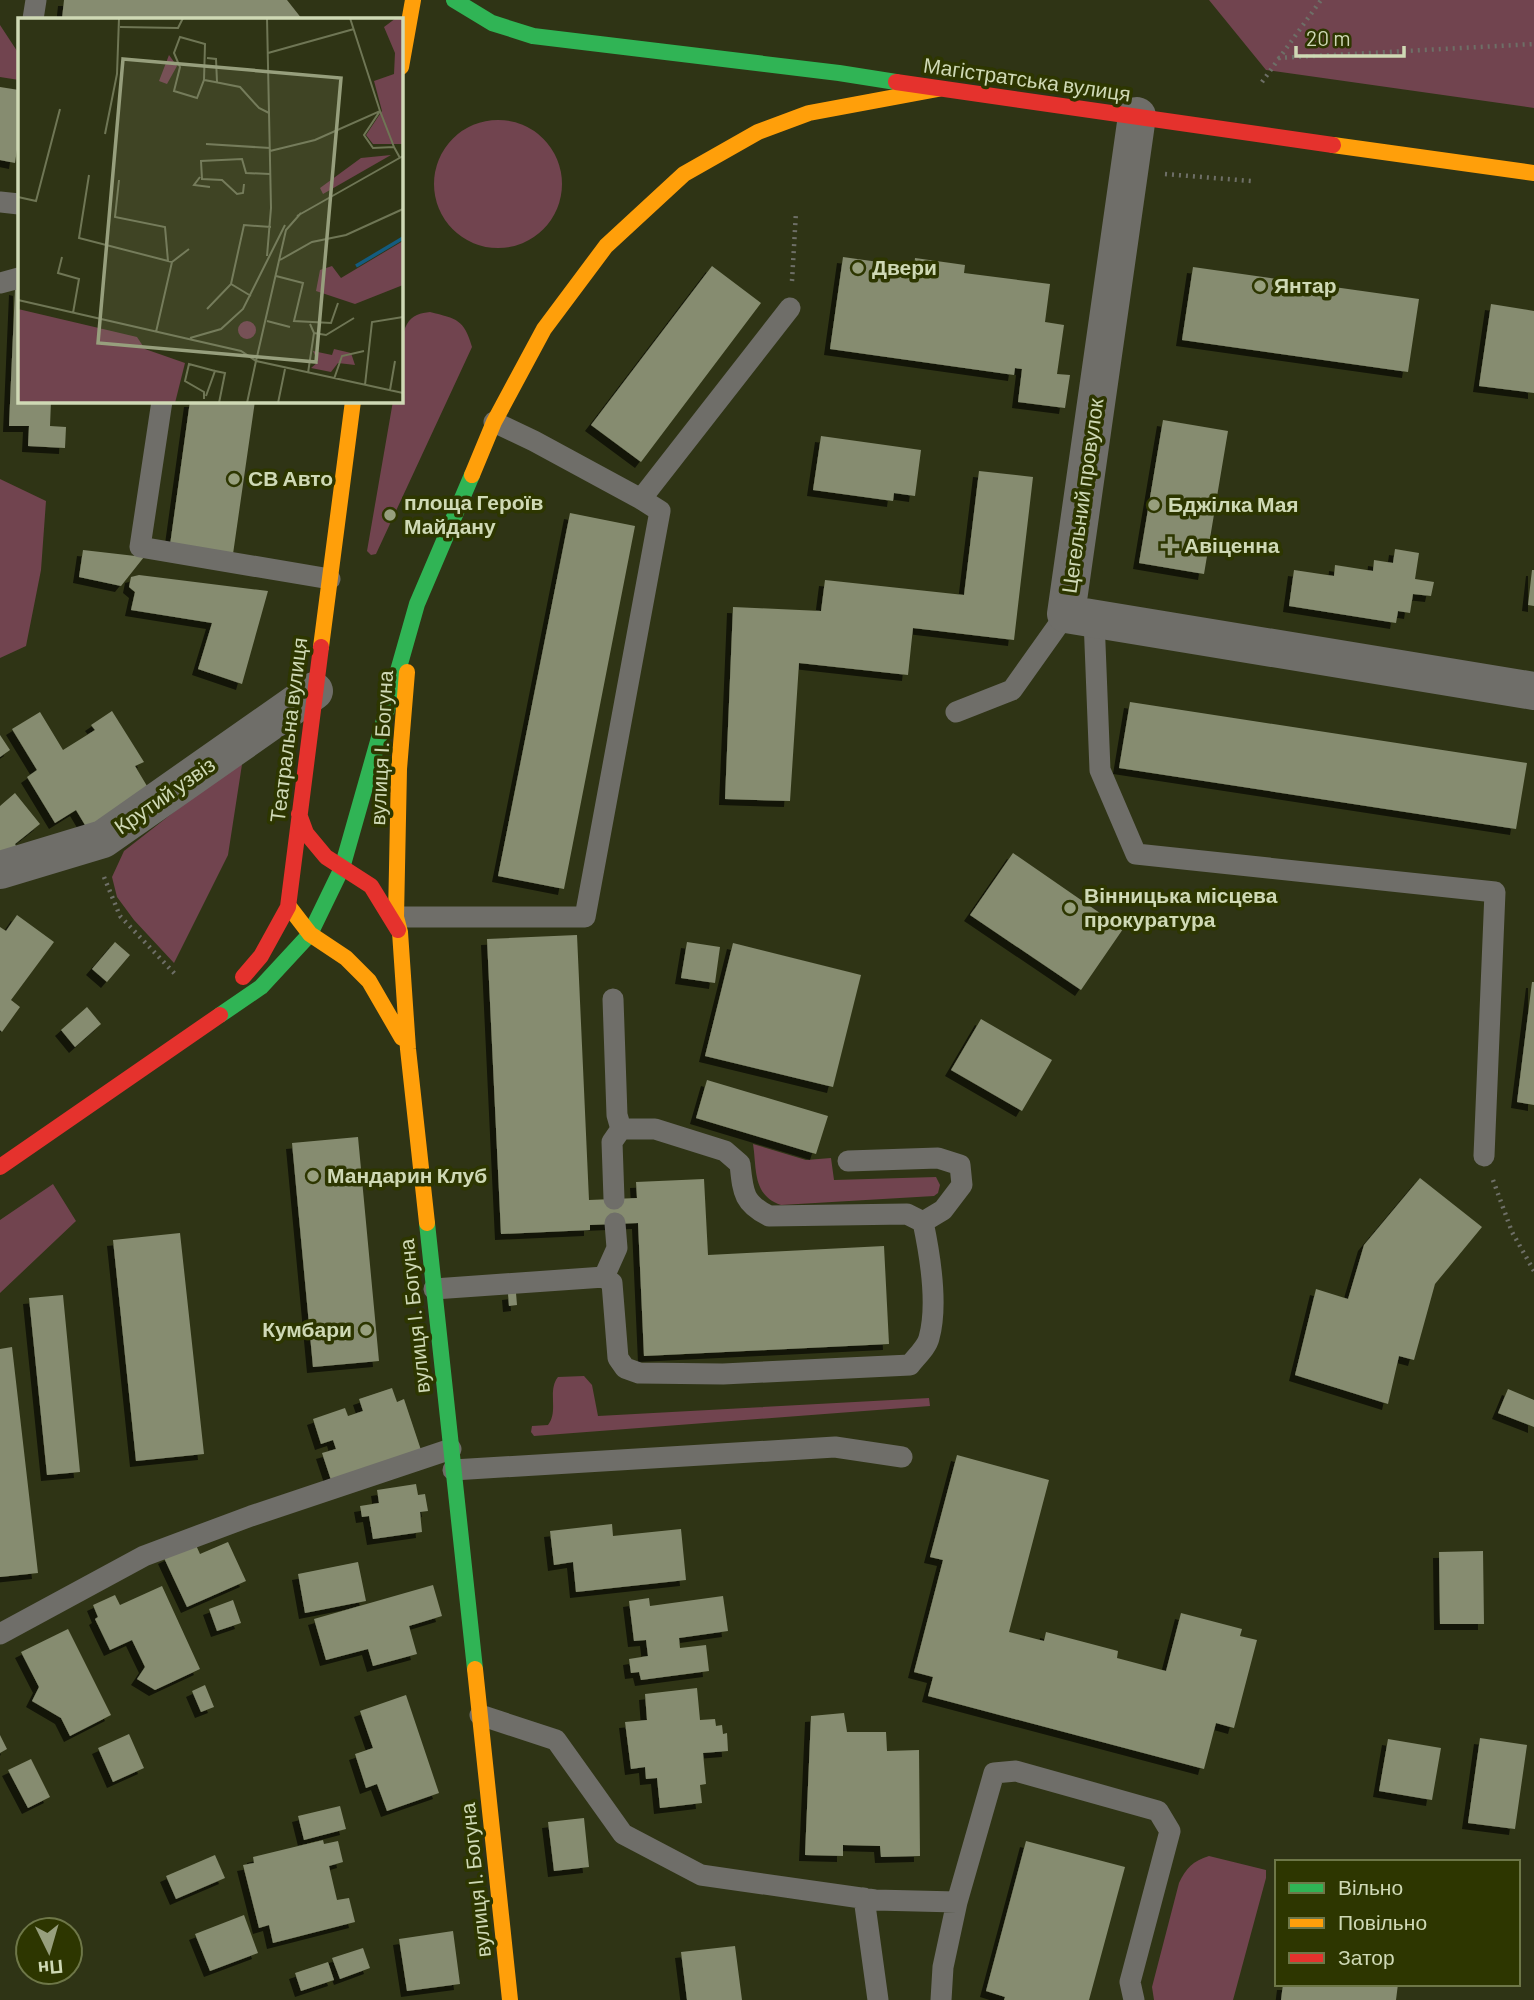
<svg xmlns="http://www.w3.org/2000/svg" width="1534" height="2000" viewBox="0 0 1534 2000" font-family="Barlow,sans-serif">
	<defs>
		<filter id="shadow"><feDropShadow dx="-6" dy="6" stdDeviation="0" flood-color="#0009"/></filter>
	</defs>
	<rect width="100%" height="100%" fill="#2f3415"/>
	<path fill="#71444f" d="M1209,0H1534V108L1266,70Z
		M0,25L19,54V80L0,77Z
		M434 184a64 64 0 1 1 128 0a64 64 0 1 1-128 0Z
		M430,312C457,319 464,319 472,347L376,554L371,555L367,551L393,401H401C401,382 398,339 407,324C412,315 421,313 430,312Z
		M0,479L46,501L41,570L26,646L0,658Z
		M243,758L228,855L174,963L134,920L117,897L112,877L124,851Z
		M753,1144L806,1160L831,1158L834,1180L936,1177L940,1185L938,1193L934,1196L781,1205C752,1195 757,1169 753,1144Z
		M53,1184L76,1221L0,1293V1220Z
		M584,1376L592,1385L598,1416L929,1398L930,1406L534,1436L531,1432L532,1426L548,1425C559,1411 547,1391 558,1377Z
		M1209,1856L1266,1870V1878L1233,2000H1154L1152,1987L1179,1883C1186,1868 1193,1861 1209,1856Z"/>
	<path fill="#868c70" filter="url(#shadow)" d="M64,0H287L302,19H62Z
		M0,87L19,90V136L15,163L0,160Z
		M843,257L914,267L915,258L965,265L964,273L1050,284L1045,322L1064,325L1057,374L1070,375L1065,408L1018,402L1022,369L1015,368L1014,375L830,349Z
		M712,266L761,303L641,462L591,425Z
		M1193,267L1419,299L1408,372L1182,340Z
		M15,289L19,290V401H51L50,426L66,427L65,448L28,446L29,426H9Z
		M1491,304L1534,311V393L1479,386Z
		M190,401H255L233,554L170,545Z
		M1163,420L1228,431L1204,574L1139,563Z
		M821,436L921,450L915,496L894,493L893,501L813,490Z
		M979,471L1033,477L1014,640L913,628L908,675L799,663L790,801L725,799L733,607L821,611L825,580L964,595Z
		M570,513L635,526L564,889L498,876Z
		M1395,549L1419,553L1415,579L1434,582L1431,596L1413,594L1410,613L1398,611L1396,623L1289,606L1294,570L1334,576L1335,565L1373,571L1374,560L1393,563Z
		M83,550L144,557L121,586L79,577Z
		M1532,570H1534V606L1528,605Z
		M139,575L268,591L242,684L198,669L212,623L131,610L135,592L129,587L131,577Z
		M1130,702L1527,763L1516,829L1119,768Z
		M112,711L144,762L135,766L153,796L91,835L76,810L55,823L27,777L37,770L12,729L40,712L63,750L95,730L91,725Z
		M0,735L10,750L0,757Z
		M15,793L40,824L15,844L18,850L0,856V806Z
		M1013,853L1123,929L1081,990L970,915Z
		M17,915L54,942L11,1000L20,1007L2,1032L0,1030V927L6,931Z
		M577,935L589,1200L637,1198L636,1182L704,1179L708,1255L884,1246L889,1344L644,1356L638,1223L590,1225V1230L501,1234L487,939Z
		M115,942L130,955L107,982L92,969Z
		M687,942L720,947L715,983L681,978Z
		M733,943L861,975L833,1087L705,1056Z
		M1532,982H1534V1105L1517,1102Z
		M87,1007L101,1024L75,1047L61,1030Z
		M981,1019L1052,1060L1022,1111L951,1070Z
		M707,1080L828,1116L816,1154L696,1118Z
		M358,1137L379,1361L313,1367L292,1143Z
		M1420,1178L1482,1227L1435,1284L1414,1360L1399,1356L1388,1404L1295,1375L1316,1289L1348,1299L1364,1245Z
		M180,1233L204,1454L136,1461L113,1240Z
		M516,1293L517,1305L509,1306L508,1294Z
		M63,1295L80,1472L47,1475L29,1298Z
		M12,1347L38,1573L0,1577V1349Z
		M392,1388L397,1402L404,1399L421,1450L331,1480L322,1453L336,1449L333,1440L321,1444L313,1419L345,1408L348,1416L363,1411L359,1399Z
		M1508,1389L1534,1400V1427L1498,1413Z
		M957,1455L1049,1480L1009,1632L1044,1641L1046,1632L1118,1651L1117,1658L1166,1671L1181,1613L1242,1629L1240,1636L1257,1640L1234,1728L1216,1723L1204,1769L928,1696L933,1677L914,1672L943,1560L930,1557Z
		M416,1484L418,1495L425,1494L428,1511L420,1512L422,1532L373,1539L369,1516L362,1517L360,1506L379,1503L377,1490Z
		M612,1524L613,1536L681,1529L686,1580L576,1592L573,1562L554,1565L550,1531Z
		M228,1542L246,1581L187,1607L164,1558L195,1543L200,1554Z
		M1483,1551L1484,1624H1440L1439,1552Z
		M358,1562L366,1601L305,1613L298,1574Z
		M433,1585L442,1616L409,1626L417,1654L373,1666L368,1649L326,1660L314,1619Z
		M162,1586L200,1669L155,1690L137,1679L145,1667L132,1640L110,1650L95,1619L98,1617L93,1605L115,1595L120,1605Z
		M723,1596L728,1631L679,1638L680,1648L706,1645L709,1671L641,1680L639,1672L631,1673L629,1659L648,1656L646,1640L634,1641L629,1601L649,1598L650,1606Z
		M233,1600L241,1623L217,1631L209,1609Z
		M68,1629L111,1715L70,1736L61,1718L32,1701L39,1687L21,1652Z
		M205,1685L214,1707L201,1712L192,1691Z
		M697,1688L700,1720L715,1719L716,1726L722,1725L723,1734L727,1733L728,1751L703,1753L706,1784L700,1785L702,1803L660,1808L657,1778L646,1779L645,1767L631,1769L625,1722L647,1720L645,1694Z
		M406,1695L439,1793L387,1811L377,1784L366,1788L355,1754L373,1748L360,1711Z
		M844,1713L847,1732H886L887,1751L919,1750L920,1856L881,1857L880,1846L843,1845V1856L805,1855L811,1716Z
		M129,1734L144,1768L113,1782L98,1748Z
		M0,1735L7,1749L0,1753Z
		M1480,1738L1527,1745L1515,1829L1468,1823Z
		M1388,1739L1441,1748L1432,1800L1379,1791Z
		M31,1759L50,1797L28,1808L8,1770Z
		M340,1806L346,1829L304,1840L298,1816Z
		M584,1818L589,1867L554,1871L548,1822Z
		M323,1840L324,1844L338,1841L343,1862L329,1866L337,1900L349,1898L355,1922L273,1943L269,1925L259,1928L243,1865L254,1863L253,1857Z
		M1026,1841L1125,1867L1089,2000H1004L1005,1997L986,1991Z
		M215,1855L225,1878L176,1899L166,1876Z
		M244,1915L258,1953L210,1971L195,1934Z
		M453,1931L460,1984L407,1991L399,1939Z
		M735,1946L742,2000H687L681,1952Z
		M363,1948L370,1968L340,1979L332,1958Z
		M328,1962L334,1980L301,1991L295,1973Z
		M1283,1984H1398L1396,2000H1281Z"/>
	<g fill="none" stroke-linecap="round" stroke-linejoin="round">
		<path stroke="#6e6f67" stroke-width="4.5" stroke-dasharray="2 5" stroke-linecap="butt" d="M1278,58L1534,44
			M1262,82L1321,0
			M1165,174L1251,181
			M792,281L796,212
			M104,877L120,916L175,974
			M1493,1180L1512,1232L1534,1271"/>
		<path stroke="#6f6e69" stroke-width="21" d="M33,19L36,0
			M0,202L19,204
			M0,283L19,278
			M162,401L140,547L330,579
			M494,422L534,441L641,499L790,308
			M1094,619L1100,770L1136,854L1495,892L1484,1156
			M956,712L1012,690L1066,614
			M396,917H585L660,511L641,499
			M613,999L617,1115L621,1129
			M848,1161L938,1158L960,1165L962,1185L943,1210L923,1222
			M604,1277L617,1248L615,1223
			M434,1289L604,1277L612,1283L618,1358L625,1368L639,1373L723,1374L910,1365C916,1357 927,1347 929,1338C938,1306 930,1255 923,1222L907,1214L769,1216C743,1203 743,1192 740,1164L725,1151L655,1129H621L612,1142L614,1199
			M453,1470L835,1447L902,1457
			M0,1634L144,1556L251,1516L451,1449
			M480,1715L556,1740L623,1834L701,1875L875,1900L957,1902L994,1773L1016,1771L1158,1811L1170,1831L1130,1982L1134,2000
			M864,1898L878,2000
			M941,2000L943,1967L957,1902"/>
		<path stroke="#6f6e69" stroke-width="38" d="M1137,116L1066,614L1534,691
			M0,870L103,839L314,691"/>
		<path stroke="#30b455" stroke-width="16" d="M454,0L492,23L533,36L839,73L896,82
			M220,1015L261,987L310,934L342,868L417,604L472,475
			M427,1223L475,1669"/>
		<path stroke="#ff9f0a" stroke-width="16" d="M401,67L413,0
			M1333,145L1534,173
			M472,475L494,422L544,329L606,246L684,174L758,132L809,113L938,89
			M321,647L353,401
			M407,672L399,769L396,917L400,932L408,1049L427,1223
			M290,908L310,934L346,958L369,981L402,1038
			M475,1669L510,2000"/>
		<path stroke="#e5322d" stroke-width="16" d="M896,82L1333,145
			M299,814L306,833L326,857L371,886L398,930
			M243,977L261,956L288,907L321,647
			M0,1167L220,1015"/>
	</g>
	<g fill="#979f7d" stroke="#2d3600" stroke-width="2.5">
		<circle cx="858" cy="268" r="7"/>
		<circle cx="1260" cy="286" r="7"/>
		<circle cx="234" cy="479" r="7"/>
		<circle cx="1154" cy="505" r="7"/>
		<circle cx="390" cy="515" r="7"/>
		<path d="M1166.5 535.5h7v7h7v7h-7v7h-7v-7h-7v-7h7z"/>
		<circle cx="1070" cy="908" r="7"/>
		<circle cx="313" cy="1176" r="7"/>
		<circle cx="366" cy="1330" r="7"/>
	</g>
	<g text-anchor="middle" stroke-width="7" stroke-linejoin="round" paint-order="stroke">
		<g font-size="21" fill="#cfd9b5" stroke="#2d3600">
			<text transform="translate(1027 80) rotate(8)" y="7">Магістратська вулиця</text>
			<text transform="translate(1083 496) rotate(-82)" y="7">Цегельний провулок</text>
			<text transform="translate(289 730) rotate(-83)" y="7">Театральна вулиця</text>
			<text transform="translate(382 748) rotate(-87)" y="7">вулиця І. Богуна</text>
			<text transform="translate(165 796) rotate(-35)" y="7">Крутий узвіз</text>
			<text transform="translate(415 1316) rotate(-96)" y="7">вулиця І. Богуна</text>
			<text transform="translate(476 1880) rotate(-96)" y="7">вулиця І. Богуна</text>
		</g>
		<g font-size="21" font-weight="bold" fill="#cfd9b5" stroke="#2d3600" text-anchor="start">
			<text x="872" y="275">Двери</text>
			<text x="1274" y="293">Янтар</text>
			<text x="248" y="486">СВ Авто</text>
			<text x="404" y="510">площа Героїв<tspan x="404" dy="24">Майдану</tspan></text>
			<text x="1168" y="512">Бджілка Мая</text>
			<text x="1184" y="553">Авіценна</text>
			<text x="1084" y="903">Вінницька місцева<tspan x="1084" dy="24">прокуратура</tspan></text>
			<text x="327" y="1183">Мандарин Клуб</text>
			<text x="352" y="1337" text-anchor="end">Кумбари</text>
		</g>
	</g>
	<g transform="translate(18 18)">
		<rect width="385" height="385" fill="#2f3415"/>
		<path d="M378,0H385V126H355L348,117L364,93L356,63L376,56L377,35L366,9ZM151,37L159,48L149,66L141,63ZM373,137L305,176L302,170L343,140ZM385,223V267L337,286L298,273L302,252L314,248L323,260ZM0,291L119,319L127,331L167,345L157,385H0ZM220 312a9 9 0 1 1 18 0a9 9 0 1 1-18 0ZM316,331L333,335L337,347L320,345L313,354L293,350L300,344L295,333L314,337Z" fill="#71444f"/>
		<path fill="none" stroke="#135c80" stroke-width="3.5" d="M338,248L385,220"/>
		<path fill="none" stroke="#6f7655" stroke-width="2" d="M249,0L253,190L249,238M332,0L362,93L346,117L355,130L376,129L382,140M102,9L160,10L165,0M250,35L336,11M189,40L198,41L199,64M186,62L187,26L162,19L156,35L162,49L156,73L179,80L186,62L197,64L222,69L241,90L251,95M87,116L99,56L101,0M188,126L252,130M252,133L297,122L362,93L376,129M71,157L61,220L154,244L138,314M182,159L176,167L192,169M101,162L97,199L147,209L150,243M226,166L225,175L219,176L204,162L184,161L183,143L224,141L228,155L252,156M0,179L18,183L42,91M279,198L385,138M44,239L40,255L61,261L55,295M262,242L294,224L328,217L385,191M154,244L171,231M258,258L285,265L276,303L313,305L320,285M213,266L226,207L253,209M0,282L223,333L238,343L268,212L283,195M189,291L213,266L233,278M249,303L272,309M296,315L308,317L336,300M172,320L203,311L225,291L267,207M290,355L296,315L292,306M316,361L324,338L346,333M347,367L354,304L385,299M372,372L377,343M188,378L197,353L207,355L201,385M186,381V374L167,363L171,346L197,353M229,385L238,343L385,375M260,385L267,351"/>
		<path fill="#979f7d" fill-opacity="0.15" stroke="#979f7d" stroke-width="3.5" d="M105,41L323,60L298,344L80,325Z"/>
		<rect width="385" height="385" fill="none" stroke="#cfd9b5" stroke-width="3.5"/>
	</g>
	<rect x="1275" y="1860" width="245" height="126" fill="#2d3600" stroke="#6e7748" stroke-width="2"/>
	<rect x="1289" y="1883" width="35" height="10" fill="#30b455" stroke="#6e7748" stroke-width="2"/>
	<text x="1338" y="1895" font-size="21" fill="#cfd9b5">Вільно</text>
	<rect x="1289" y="1918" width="35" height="10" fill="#ff9f0a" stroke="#6e7748" stroke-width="2"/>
	<text x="1338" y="1930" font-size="21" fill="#cfd9b5">Повільно</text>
	<rect x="1289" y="1953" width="35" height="10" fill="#e5322d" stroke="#6e7748" stroke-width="2"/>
	<text x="1338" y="1965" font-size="21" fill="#cfd9b5">Затор</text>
	<g transform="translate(49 1951) rotate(175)"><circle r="33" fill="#2d3600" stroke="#6e7748" stroke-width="2"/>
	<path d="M0-5L12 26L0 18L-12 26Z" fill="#979f7d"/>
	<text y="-10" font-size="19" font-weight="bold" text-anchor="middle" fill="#cfd9b5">Пн</text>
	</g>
	<path d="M1296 46v10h108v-10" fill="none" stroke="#cfd9b5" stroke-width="3.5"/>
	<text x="1306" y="46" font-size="21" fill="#cfd9b5" stroke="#2d3600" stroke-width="5" paint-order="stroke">20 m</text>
</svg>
